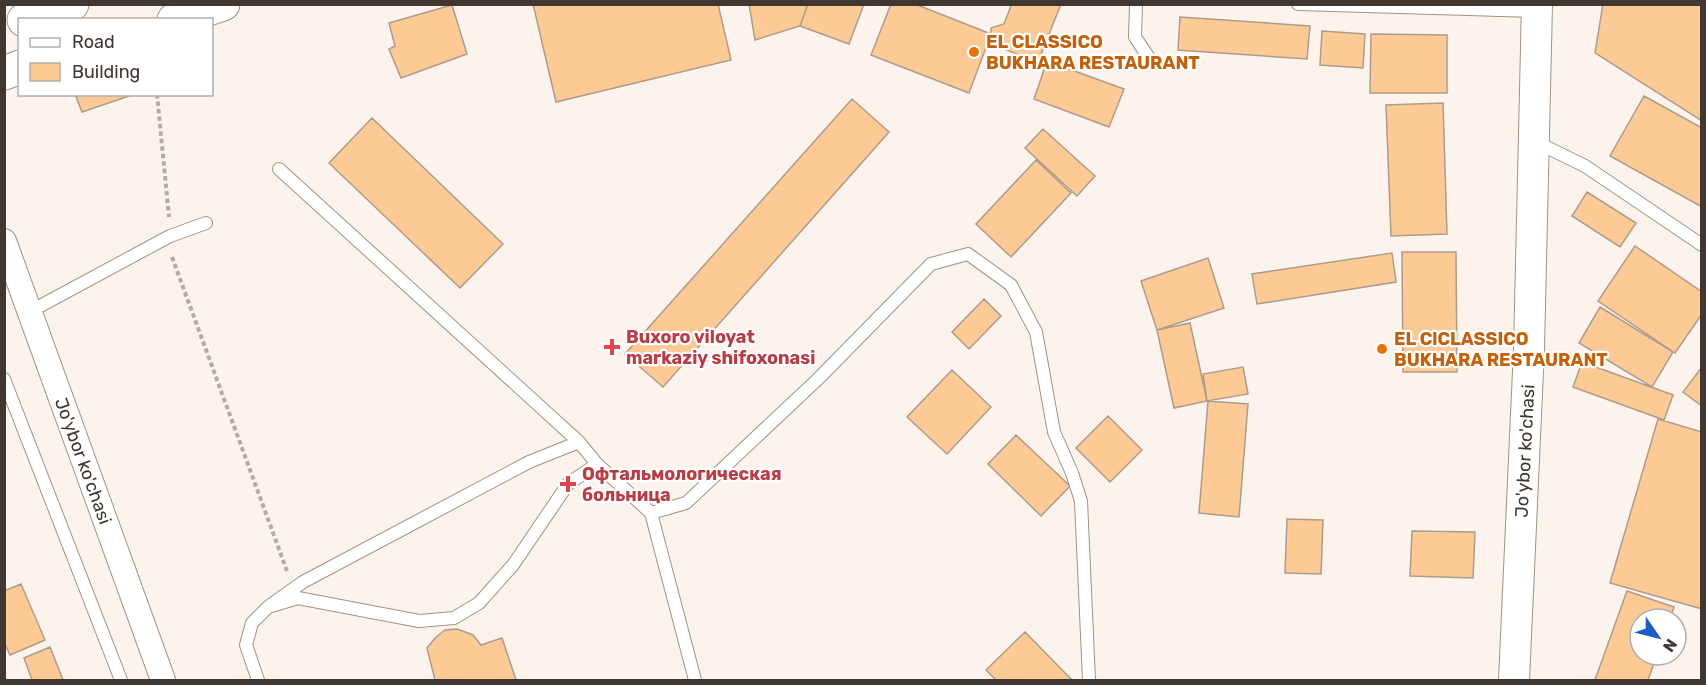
<svg xmlns="http://www.w3.org/2000/svg" width="1706" height="685" viewBox="0 0 1706 685" font-family="Rubik,sans-serif">
	<rect width="100%" height="100%" fill="#fcf3ec"/>
	<path fill="#fdca96" stroke="#ae9c8a" stroke-width="1.5" d="M533,4H718L731,60L556,102Z
		M749,4H808L800,26L755,40Z
		M808,4H864L849,44L800,26Z
		M891,4H915L991,34L969,93L871,55Z
		M1008,4H1061L1038,62L993,45L997,38L991,34V28L1004,24L1011,6Z
		M1603,4H1702V121L1595,53Z
		M452,5L467,54L401,78L389,49L395,46L389,23Z
		M1180,17L1310,26L1307,59L1178,50Z
		M1322,31L1365,34L1363,68L1320,65Z
		M1371,34L1447,35V93H1370Z
		M1047,61L1124,89L1109,127L1034,99Z
		M75,94H135L82,112Z
		M1644,96L1702,128V207L1610,156Z
		M852,99L889,132L663,387L625,354Z
		M1443,103L1447,234L1391,236L1386,105Z
		M372,118L503,244L460,288L329,163Z
		M1043,129L1095,176L1077,196L1025,148Z
		M1036,160L1071,193L1011,257L976,224Z
		M1587,192L1636,223L1620,247L1572,216Z
		M1635,246L1702,292V314L1675,353L1598,301Z
		M1402,252H1456L1457,372H1403Z
		M1392,253L1396,282L1257,304L1252,274Z
		M1208,258L1224,308L1157,330L1141,281Z
		M984,299L1001,316L969,349L952,332Z
		M1600,307L1673,352L1652,387L1579,343Z
		M1190,323L1207,401L1174,408L1157,330Z
		M1582,362L1673,395L1664,420L1573,387Z
		M1243,367L1248,394L1207,401L1203,374Z
		M1702,367V406L1683,392Z
		M952,370L991,407L947,454L907,417Z
		M1208,401L1248,404L1239,517L1199,513Z
		M1108,416L1142,450L1110,482L1076,448Z
		M1658,419L1702,432V609L1610,583Z
		M1016,435L1070,486L1041,516L988,464Z
		M1287,519L1323,520L1321,574L1285,573Z
		M1412,531L1475,532L1473,578L1410,576Z
		M21,584L45,640L10,655L4,642V591Z
		M1627,591L1674,607L1670,619H1640V655H1657L1648,680H1595Z
		M457,629L473,635L481,645L502,638L516,680H435L427,648L435,638L445,630Z
		M1025,632L1072,680H996L986,670Z
		M50,647L63,680H32L24,658Z"/>
	<g fill="none" stroke-linecap="round" stroke-linejoin="round">
		<g stroke="#a59282" stroke-width="14">
			<path id="service" d="M1136,4L1135,37L1153,64
				M1298,4L1537,11
				M1536,142L1585,166L1702,245
				M279,169L579,442
				M29,312L170,236L206,223
				M4,379L121,680
				M651,513L695,680
				M268,607L303,582L529,462L579,442L597,464L651,513L686,503L818,379L931,264L968,254L1011,285L1036,332L1054,432L1072,473L1081,501L1089,680
				M258,680L246,645L252,623L268,607L298,598L419,621L454,618L479,603L513,565L568,484L597,464"/>
		</g>
		<g stroke="#a59282" stroke-width="26">
			<path id="minor" d="M4,241L163,680"/>
		</g>
		<g stroke="#a59282" stroke-width="32">
			<path id="tertiary" d="M1514,680L1529,349L1537,4"/>
		</g>
		<g stroke="#a59282" stroke-width="35">
			<path id="primary" d="M24,20L72,4
				M174,20L223,4
				M4,73L20,67"/>
		</g>
		<path stroke="#b4aba4" stroke-width="4" stroke-dasharray="4.5 3" stroke-linecap="butt" d="M157,94L169,217
			M172,257L287,571"/>
		<use href="#service" stroke="#fff" stroke-width="12"/>
		<use href="#minor" stroke="#fff" stroke-width="24"/>
		<use href="#tertiary" stroke="#fff" stroke-width="30"/>
		<use href="#primary" stroke="#fff" stroke-width="33"/>
	</g>
	<g fill="#e8710a" stroke="#fff" stroke-width="2">
		<circle cx="974" cy="52" r="6"/>
		<circle cx="1382" cy="349" r="6"/>
	</g>
	<g fill="#e0444e" stroke="#fff" stroke-width="2">
		<path d="M609 338h6v6h6v6h-6v6h-6v-6h-6v-6h6z"/>
		<path d="M565 475h6v6h6v6h-6v6h-6v-6h-6v-6h6z"/>
	</g>
	<g text-anchor="middle" stroke-width="4.5" stroke-linejoin="round" paint-order="stroke">
		<g font-size="18" font-weight="bold" fill="#c56008" stroke="#fff" text-anchor="start">
			<text x="986" y="48">EL CLASSICO<tspan x="986" dy="21">BUKHARA RESTAURANT</tspan></text>
			<text x="1394" y="345">EL ClCLASSICO<tspan x="1394" dy="21">BUKHARA RESTAURANT</tspan></text>
		</g>
		<g font-size="18" font-weight="bold" fill="#be3a42" stroke="#fff" text-anchor="start">
			<text x="626" y="343">Buxoro viloyat<tspan x="626" dy="21">markaziy shifoxonasi</tspan></text>
			<text x="582" y="480">Офтальмологическая<tspan x="582" dy="21">больница</tspan></text>
		</g>
		<g font-size="18" fill="#3f3730" stroke="#fff">
			<text transform="translate(1525 451) rotate(-87)" y="6">Jo'ybor ko'chasi</text>
			<text transform="translate(83 461) rotate(70)" y="6">Jo'ybor ko'chasi</text>
		</g>
	</g>
	<rect width="1706" height="685" fill="none" stroke="#3f3730" stroke-width="12"/>
	<rect x="18" y="18" width="195" height="78" fill="#ffffff" stroke="#b2afac" stroke-width="1.5"/>
	<rect x="30" y="38" width="30" height="9" fill="#ffffff" stroke="#b2afac" stroke-width="1.5"/>
	<text x="72" y="48" font-size="18" fill="#3f3730">Road</text>
	<rect x="30" y="63" width="30" height="18" fill="#fdca96" stroke="#b2afac" stroke-width="1.5"/>
	<text x="72" y="78" font-size="18" fill="#3f3730">Building</text>
	<g transform="translate(1658 637) rotate(125)"><circle r="28" fill="#ffffff" stroke="#b2afac" stroke-width="1.5"/>
	<path d="M0-4.5L10 22L0 15L-10 22Z" fill="#185cc7"/>
	<text y="-9" font-size="16" font-weight="bold" text-anchor="middle" fill="#3f3730">N</text>
	</g>
</svg>
